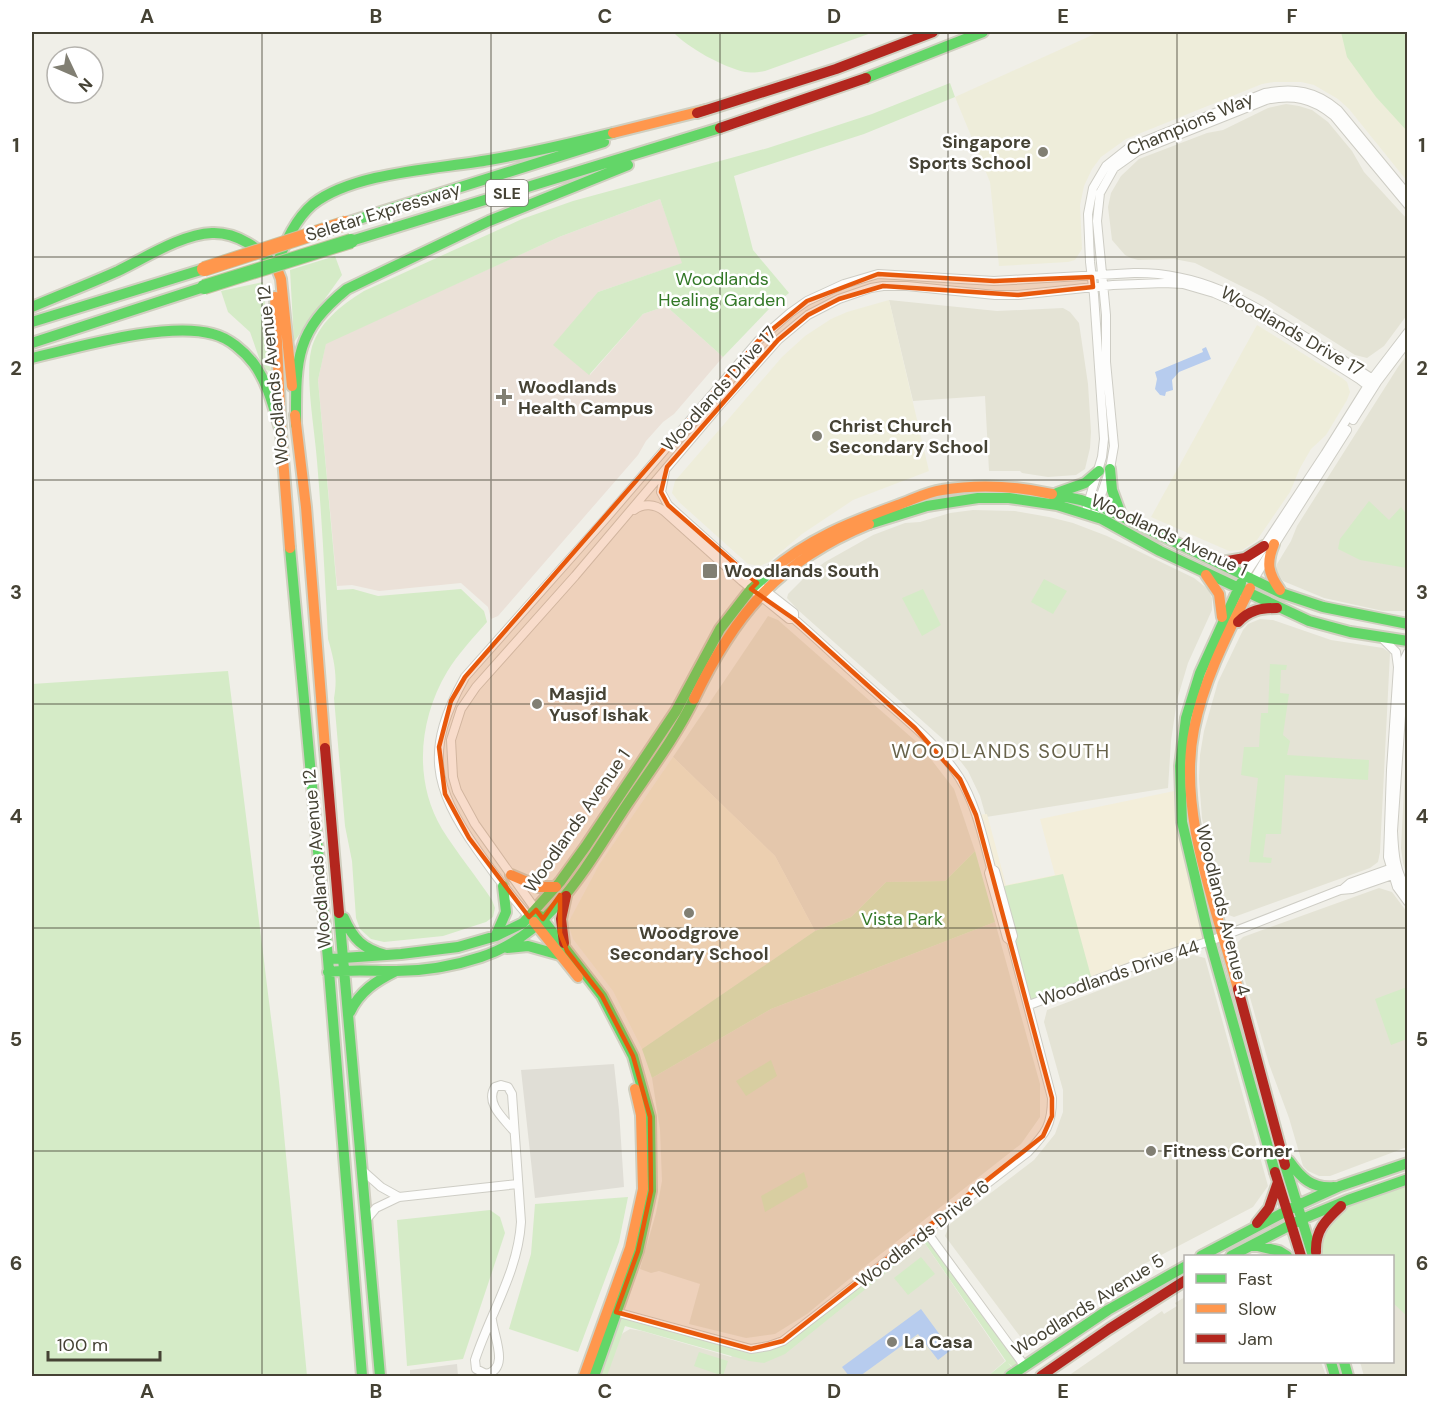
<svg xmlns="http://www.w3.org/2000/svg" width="1439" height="1408" viewBox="0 0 1439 1408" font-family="'DM Sans',sans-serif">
	<rect width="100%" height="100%" fill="#f0efe8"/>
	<path fill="#e4e3d5" d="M1286,104L1299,106L1312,110L1328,122L1352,151L1364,172L1407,219V315L1384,346L1367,358L1355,355L1263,297L1195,263L1174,259L1138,260L1131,258L1125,255L1112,240L1108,207L1111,193L1121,176L1139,159L1207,133L1223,130L1268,108Z
		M889,300L997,311L1063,308L1070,312L1079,323L1088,384L1091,432L1090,448L1085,469L1076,475L1048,477L1022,473L1020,471H989L985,396L913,401Z
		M1407,355V611H1383L1324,598L1283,581L1277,572V564L1291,541L1297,526L1398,367Z
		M973,510L1015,511L1049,517L1073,523L1107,536L1194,578L1208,589L1212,598V610L1188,663L1177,700L1171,741L1168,788L986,817L980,796L968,771L945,741L798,610L787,598L788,594L806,576L825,562L873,535L905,523L920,522L950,513Z
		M768,616L778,620L920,745L954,789L975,851L945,881L886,882L851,917L815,931L775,856L673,757Z
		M1260,619L1273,620L1331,640L1383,648L1390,653L1380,852L1378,862L1370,868L1234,917L1226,914L1210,857L1202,818L1199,779L1200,755L1204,731L1218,682L1243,630L1248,624Z
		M1407,730V876L1403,863L1401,848Z
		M1379,888L1392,892L1407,912V1147L1330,1176H1319L1308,1171L1303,1166L1289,1118L1269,1064L1235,945L1243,937Z
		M995,922L1040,1084V1117L1021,1144L854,1275L807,1314L775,1334L746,1338L689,1324L700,1284L659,1271L651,1273L640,1269L656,1213L662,1181L660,1130L652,1078L771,1009Z
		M1193,955L1205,958L1268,1186L1253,1207L1144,1264L1039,1342L1022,1339L945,1236L950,1224L1034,1160L1055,1134L1063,1112V1090L1044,1022L1047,1010Z
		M924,1242L1005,1361L988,1376H605L618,1340L623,1333L630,1329L642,1331L731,1357L733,1355L804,1336Z
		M1185,1297L1186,1362H1321L1326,1376H1068L1162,1311L1164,1314L1177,1306L1175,1303Z
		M1393,1297L1407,1310V1376H1364L1360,1362H1392Z"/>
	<path fill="#f3eeda" d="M1179,790L1210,941L1029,1005L976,815L987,814L1006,885L1055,875L1040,819Z"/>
	<path fill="#e0ded6" d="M614,1064L619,1110L624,1187L535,1198L521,1070Z
		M457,1364L458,1376H410V1370Z"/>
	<path fill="#eeedda" d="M1099,32H1407V181L1349,109L1338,99L1314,85L1301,82H1274L1262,84L1126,139L1101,157L1092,169L1084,186L1080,205L1082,249L1075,260L1068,262L999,266L990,182L955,97Z
		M889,300L929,471L853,500L802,534L769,562L760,566L748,564L679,502L672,493L675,481L782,357L805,336L831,319L847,312Z
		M1257,325L1342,378L1347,382L1350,392L1347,400L1326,435L1311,449L1300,468L1290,492L1257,540L1242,550L1229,551L1151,517Z
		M673,757L775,856L815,931L642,1049L613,991L573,939L568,923L599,865Z"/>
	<path fill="#ebe1d8" d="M660,199L683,263L598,292L590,375L643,314L666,306L723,357L674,414L663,422L646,441L638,455L498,616L491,619L488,607L461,583L379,591L352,585L337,586L318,380L326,343L559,237Z"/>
	<path fill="#d5ebc7" d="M673,32H874L765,71C758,72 752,73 745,72C723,67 688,48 673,32Z
		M1341,32H1407V131L1376,97L1347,57Z
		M950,83L955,97L864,134L734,176L753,250L789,293L770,308L723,357L666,306L643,314L589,375L553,345L598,292L682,263L660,199L559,237L326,344L318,380L337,590L353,589L378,596L461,589L484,611L487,622C473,638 458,654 447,672C419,719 413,780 442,829C457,853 476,876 492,900L495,908L493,917L486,922L443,936L384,942L371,939L360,929L356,918L352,861L345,826L334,698C338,677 334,659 328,639C325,579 322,520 317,461C315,431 305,378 311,351C317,324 341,305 364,291L522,219L573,201L768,148L872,114Z
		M335,256L342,275L294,342L290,270Z
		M263,282L271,371L263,369L250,332L228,312L221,291Z
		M1369,501L1389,520L1401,507L1407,515V568L1360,560L1338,549L1340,539Z
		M1044,579L1067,591L1053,614L1031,602Z
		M923,589L941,625L922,636L902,598Z
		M1270,664L1287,665L1286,670H1281L1280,693L1289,694L1283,735L1290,741L1287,755L1369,760L1368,780L1285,775L1281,834H1266L1263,857L1272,858L1271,863L1249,862L1258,778L1241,775L1244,747H1259L1261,713H1268Z
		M228,671L279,1082L307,1376H32V684Z
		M975,851L995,922L771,1009L652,1078L642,1049L815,931L851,917L886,882L945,881Z
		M1063,874L1092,980L1029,1004L1000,887Z
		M1407,987V1039L1391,1045L1375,999Z
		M771,1060L777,1076L746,1096L736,1081Z
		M804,1172L808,1187L765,1212L761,1196Z
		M1407,1180V1316L1393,1303L1392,1256H1316L1318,1229L1348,1200Z
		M628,1197L619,1242L578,1352L509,1329L531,1254L535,1204Z
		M490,1210L500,1217L505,1233L463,1359L407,1366L397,1220Z
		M926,1231L1023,1362L1014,1368L1008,1363L1014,1370L1006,1376H988L1006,1361L924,1242L785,1354L764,1363L749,1361L625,1326L607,1376H594L617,1314L735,1346L783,1344Z
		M921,1257L935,1274L908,1295L894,1278Z
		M699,1352L728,1361L723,1376L694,1366Z"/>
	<path fill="#b7ccee" d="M1206,347L1211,359L1179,372L1172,380L1173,390L1166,392L1165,396L1160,395L1155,389L1157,379L1155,372L1203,352L1202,349Z
		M921,1309L951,1350L938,1360L918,1334L860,1376H849L842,1367Z"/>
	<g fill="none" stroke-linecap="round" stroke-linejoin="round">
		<g stroke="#cecdc5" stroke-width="10">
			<path id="street" d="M1353,420L1377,382L1408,341
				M665,471L661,492L668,505L748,577L794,613V619
				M1087,507L1102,457L1104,439L1094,295L1090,262L1088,214L1093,188L1106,166L1130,147L1265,93C1294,87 1316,91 1338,110L1408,195
				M634,510C643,503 655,504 664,511L742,581L789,619H794C822,643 848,669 876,693C905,719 938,744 959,777C976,804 983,838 991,868L995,871L1013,936L1011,941
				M1096,510L1110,469L1114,446L1106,362V315L1097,221L1100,193L1114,168L1138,151L1266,100C1292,94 1313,98 1334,116L1408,205
				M1273,547L1347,430
				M1245,575L1325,454L1372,379L1408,332
				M1254,579L1267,557
				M1383,639L1396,652L1398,667L1391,770L1388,857L1397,887L1408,902
				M1408,652L1405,658L1393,831C1394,853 1395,872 1408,891
				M1343,889L1350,883L1395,867
				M536,910L475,824L457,791L453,777L451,740L461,709L476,687L575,576L720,405L778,340L808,315L839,299L871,288L883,286H907L995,295H1018L1113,285L1164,283L1183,284L1214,293L1244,306L1359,379L1372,389
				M529,917C511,896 494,874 478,851C432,786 425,749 465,677L607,517L758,341L790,313L807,301L844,284L878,274L994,281L1134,273C1199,272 1246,300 1299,333C1325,349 1352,365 1377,382
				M1029,1005L1136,965L1210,941L1340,890L1352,889L1398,873
				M363,1171L381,1187L399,1197
				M366,1220L376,1208L399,1197L518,1184
				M926,1231L1021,1361L1023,1366
				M612,1311L751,1349L769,1346L783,1341L1028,1152C1046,1133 1052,1125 1052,1098L1011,941L1007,938L989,873L991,868
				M492,1320C494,1337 510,1369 486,1374L476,1369L475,1360C490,1314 518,1272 521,1222L512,1094L508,1087L501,1085L495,1087C485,1103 503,1118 513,1130"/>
		</g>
		<g stroke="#d0cfc0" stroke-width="14">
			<path id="fast" d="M866,78L983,32
				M346,223L604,142
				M351,241L720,128
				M32,307C60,295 89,284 118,271C145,258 182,234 212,233C238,232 259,249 276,266C285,244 294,220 313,204C354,172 438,169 489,160C530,153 572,143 613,133
				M32,322L204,269
				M32,343L204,287
				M32,358C79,347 167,321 213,334C229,338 244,351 254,364C268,383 274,409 281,432
				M296,425C296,361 294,332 347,289L489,221L628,165
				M1110,469L1112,490L1122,517
				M1057,493L1085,483L1099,471
				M1052,494L1081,500L1106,509L1281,593L1323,607L1408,624
				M869,524L927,506L978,498H1009L1057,505L1102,519L1160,551L1309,621L1350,632L1408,641
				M290,548L328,959L362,1376
				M1241,583L1200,673L1186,718L1180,766L1182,822L1210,941L1275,1172
				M339,913L380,1376
				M540,916L602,996L633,1056L650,1117L651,1191L638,1251L594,1376
				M344,918C353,939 363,949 386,955
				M496,935L506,912L503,886
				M507,948L528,946L560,955
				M328,959L401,954L458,947L496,936L523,923L560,882L586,846L676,711L720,629L751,589L769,573
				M328,972C351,969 373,971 396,971C424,971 454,966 481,957C553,934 589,861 628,803C651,769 676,736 694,699
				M350,1012C360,991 376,981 396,971
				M1289,1161C1301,1178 1312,1189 1334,1187
				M1285,1165L1313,1256
				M1253,1245L1279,1251L1287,1256
				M1201,1256L1298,1205L1340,1186L1408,1163
				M1231,1256L1302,1219L1348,1200L1408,1179
				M1331,1362L1335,1376
				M1344,1362L1348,1376
				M1010,1376L1108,1310L1186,1266"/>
		</g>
		<g stroke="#d0cfc0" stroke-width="14">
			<path id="slow" d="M613,133L706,110
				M276,266L281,279L292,386
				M275,297L281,432L290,548
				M295,415L306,507L325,748
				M1274,544C1266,563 1268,573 1280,590
				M769,573C807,539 851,522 898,505C912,500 927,492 942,490C978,484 1016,486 1052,494
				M1206,575L1219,594L1222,617
				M694,699C735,613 779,561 869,524
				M511,875L539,887H556
				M534,922L578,977
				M1238,989C1217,908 1177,813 1194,729C1204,679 1228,633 1250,588
				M584,1376L630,1248L643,1189L641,1115L635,1089"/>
		</g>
		<g stroke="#d0cfc0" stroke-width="14">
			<path id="jam" d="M697,113L836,69L933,32
				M720,128L866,78
				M1222,562L1245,558L1264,546
				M1238,622C1249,610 1261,608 1277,608
				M325,748L339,913
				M564,943L561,919L566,896
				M1238,989L1285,1165
				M1275,1172L1301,1256
				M1257,1223L1269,1208L1278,1182
				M1316,1252C1315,1230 1326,1220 1341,1206
				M1041,1376L1109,1329L1186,1280"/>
		</g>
		<use href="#street" stroke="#fdfdfc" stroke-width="8"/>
		<use href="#fast" stroke="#63d668" stroke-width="10"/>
		<use href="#slow" stroke="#ff974d" stroke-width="10"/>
		<use href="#jam" stroke="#b3261e" stroke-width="10"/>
		<g stroke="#c8c3a3" stroke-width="16" stroke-linecap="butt">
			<path id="fast-bridge" d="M204,287L351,241"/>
		</g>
		<g stroke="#c8c3a3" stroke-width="16" stroke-linecap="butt">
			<path id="slow-bridge" d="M204,269L346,223"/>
		</g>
		<use href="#fast-bridge" stroke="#63d668" stroke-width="14"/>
		<use href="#slow-bridge" stroke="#ff974d" stroke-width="14"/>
	</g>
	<path fill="#e8590c" fill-opacity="0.2" stroke="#e8590c" stroke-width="4.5" stroke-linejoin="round" d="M878,274L994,281L1092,277L1093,287L1018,295L883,286L839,299L808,315L778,340L667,467L661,492L668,505L757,583L751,589L794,619L915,728L960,779L976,815L1052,1098V1116L1043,1136L783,1341L751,1349L616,1312L638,1251L651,1191L650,1117L633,1056L602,996L567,951L560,933V895L543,919L536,910L529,917L469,838L445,794L439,747L451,701L465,677L758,341L807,301Z"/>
	<path fill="none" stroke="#454234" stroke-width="1.5" stroke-opacity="0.55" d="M262,32V1376M491,32V1376M720,32V1376M948,32V1376M1177,32V1376M32,257H1408M32,480H1408M32,704H1408M32,928H1408M32,1151H1408"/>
	<g fill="#817f73" stroke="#fff" stroke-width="2">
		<circle cx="1043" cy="152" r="6"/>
		<path d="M501 388h6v6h6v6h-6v6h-6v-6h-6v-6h6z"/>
		<circle cx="817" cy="436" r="6"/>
		<rect x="702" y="563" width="16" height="16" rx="3"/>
		<circle cx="537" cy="704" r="6"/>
		<circle cx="689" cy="913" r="6"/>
		<circle cx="1151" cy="1151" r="6"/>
		<circle cx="892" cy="1342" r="6"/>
	</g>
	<g text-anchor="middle" stroke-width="5" stroke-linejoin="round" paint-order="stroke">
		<rect fill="#fff" stroke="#7d7b71" stroke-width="1.5" x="486" y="180" width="42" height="26" rx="4.5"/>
		<g font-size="16" font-weight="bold" fill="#454234">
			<text x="507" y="199">SLE</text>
		</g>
		<g font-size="18" fill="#454234" stroke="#fff">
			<text transform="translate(1190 124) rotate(-23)" y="6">Champions Way</text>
			<text transform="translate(383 212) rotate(-17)" y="6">Seletar Expressway</text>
			<text transform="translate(1292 331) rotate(30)" y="6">Woodlands Drive 17</text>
			<text transform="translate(273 375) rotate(-96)" y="6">Woodlands Avenue 12</text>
			<text transform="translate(719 389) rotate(-48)" y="6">Woodlands Drive 17</text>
			<text transform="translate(1169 535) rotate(25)" y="6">Woodlands Avenue 1</text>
			<text transform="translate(577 821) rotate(-55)" y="6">Woodlands Avenue 1</text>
			<text transform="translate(317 859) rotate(-95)" y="6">Woodlands Avenue 12</text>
			<text transform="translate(1223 910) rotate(76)" y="6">Woodlands Avenue 4</text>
			<text transform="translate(1119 973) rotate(-19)" y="6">Woodlands Drive 44</text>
			<text transform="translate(923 1234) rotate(-38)" y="6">Woodlands Drive 16</text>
			<text transform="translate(1088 1305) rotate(-32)" y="6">Woodlands Avenue 5</text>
		</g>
		<g font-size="18" font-weight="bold" fill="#454234" stroke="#fff" text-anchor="start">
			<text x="1031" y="148" text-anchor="end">Singapore<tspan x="1031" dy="21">Sports School</tspan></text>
			<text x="518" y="393">Woodlands<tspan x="518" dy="21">Health Campus</tspan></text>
			<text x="829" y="432">Christ Church<tspan x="829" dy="21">Secondary School</tspan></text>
			<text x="724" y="577">Woodlands South</text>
			<text x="549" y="700">Masjid<tspan x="549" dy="21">Yusof Ishak</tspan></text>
			<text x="689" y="939" text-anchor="middle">Woodgrove<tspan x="689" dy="21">Secondary School</tspan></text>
			<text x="1163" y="1157">Fitness Corner</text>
			<text x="904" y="1348">La Casa</text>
		</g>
		<g font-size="18" fill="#337827" stroke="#fff">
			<text x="722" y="285">Woodlands<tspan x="722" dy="21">Healing Garden</tspan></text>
			<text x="902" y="925">Vista Park</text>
		</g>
		<g font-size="20" letter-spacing="1.5" fill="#68634b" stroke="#fff">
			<text x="1001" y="758">WOODLANDS SOUTH</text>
		</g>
	</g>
	<rect width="1439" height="1408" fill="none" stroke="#ffffff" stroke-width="66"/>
	<rect x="1184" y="1255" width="210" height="108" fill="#ffffff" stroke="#b5b3ae" stroke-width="1.5"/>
	<rect x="1196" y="1274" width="30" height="9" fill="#63d668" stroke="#b5b3ae" stroke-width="1.5"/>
	<text x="1238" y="1285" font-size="18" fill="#454234">Fast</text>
	<rect x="1196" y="1304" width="30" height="9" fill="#ff974d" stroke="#b5b3ae" stroke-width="1.5"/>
	<text x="1238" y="1315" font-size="18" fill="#454234">Slow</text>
	<rect x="1196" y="1334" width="30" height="9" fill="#b3261e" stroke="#b5b3ae" stroke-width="1.5"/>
	<text x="1238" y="1345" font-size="18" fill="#454234">Jam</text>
	<g transform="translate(75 75) rotate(134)"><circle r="28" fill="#ffffff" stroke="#b5b3ae" stroke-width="1.5"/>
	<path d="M0-4.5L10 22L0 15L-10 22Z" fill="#817f73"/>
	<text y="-9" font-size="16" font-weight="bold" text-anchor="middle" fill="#454234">N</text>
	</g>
	<path d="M48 1351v9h112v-9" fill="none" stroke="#454234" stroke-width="3"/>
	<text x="57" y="1351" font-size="18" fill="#454234" stroke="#ffffff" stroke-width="4.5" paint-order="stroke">100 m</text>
	<rect x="33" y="33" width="1373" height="1342" fill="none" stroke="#454234" stroke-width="2"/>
	<g font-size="20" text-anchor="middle" font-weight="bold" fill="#454234">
		<text x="147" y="23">A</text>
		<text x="376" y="23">B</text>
		<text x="605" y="23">C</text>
		<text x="834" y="23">D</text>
		<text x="1063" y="23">E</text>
		<text x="1292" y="23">F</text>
		<text x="16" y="152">1</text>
		<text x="1422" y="152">1</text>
		<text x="16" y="375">2</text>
		<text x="1422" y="375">2</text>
		<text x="16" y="599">3</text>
		<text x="1422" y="599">3</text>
		<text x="16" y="823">4</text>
		<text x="1422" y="823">4</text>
		<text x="16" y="1046">5</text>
		<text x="1422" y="1046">5</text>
		<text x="16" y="1270">6</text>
		<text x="1422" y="1270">6</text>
		<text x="147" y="1398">A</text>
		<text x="376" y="1398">B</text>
		<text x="605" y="1398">C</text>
		<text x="834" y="1398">D</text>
		<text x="1063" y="1398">E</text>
		<text x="1292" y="1398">F</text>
	</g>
</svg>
